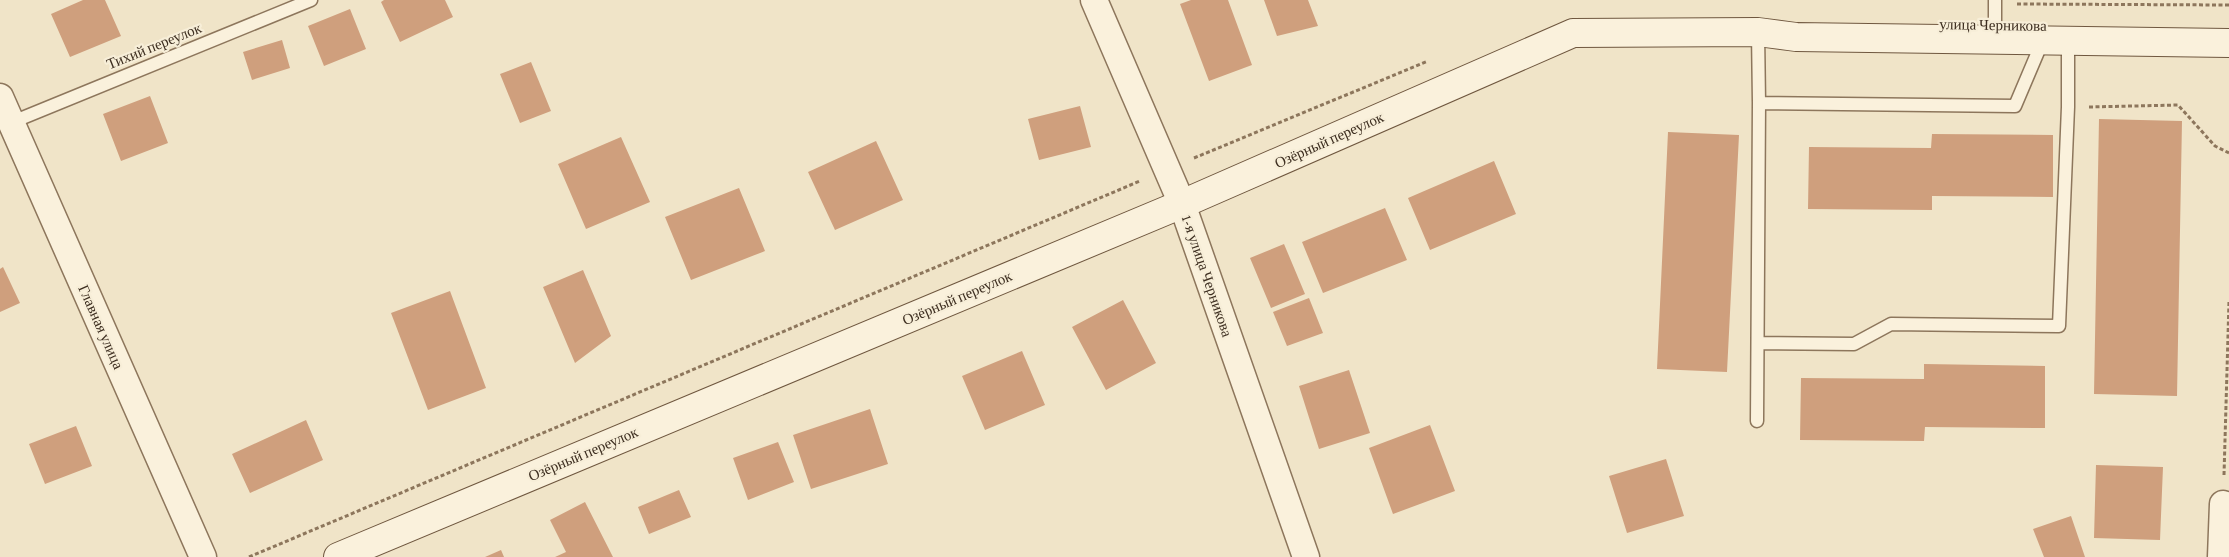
<svg xmlns="http://www.w3.org/2000/svg" width="2229" height="557" viewBox="0 0 2229 557" font-family="'Crimson Pro',serif">
	<rect width="100%" height="100%" fill="#f0e4c8"/>
	<path fill="#cf9f7d" d="M83,0H105L121,36L70,57L51,14Z
		M384,0H445L453,17L400,42L381,2Z
		M1191,0H1228L1252,65L1209,81L1180,4Z
		M1264,0H1308L1318,26L1277,36Z
		M350,9L366,49L324,66L308,26Z
		M282,40L290,68L252,80L243,52Z
		M531,62L551,111L520,123L500,74Z
		M150,96L168,143L121,161L103,114Z
		M1080,106L1091,147L1039,160L1028,119Z
		M2099,119L2182,121L2177,396L2094,394Z
		M1668,132L1739,135L1727,372L1657,369Z
		M1932,134L2053,135V197L1932,196V210L1808,209L1809,147L1931,148Z
		M621,137L650,202L586,229L558,164Z
		M876,141L903,200L835,230L808,172Z
		M1494,161L1516,214L1430,250L1408,198Z
		M739,188L765,251L691,280L665,217Z
		M1385,208L1407,260L1323,293L1302,242Z
		M1284,244L1305,294L1271,308L1250,258Z
		M3,267L20,303L0,312V269Z
		M583,270L611,336L575,363L543,287Z
		M450,291L486,388L428,410L391,313Z
		M1309,298L1323,333L1287,346L1273,312Z
		M1123,300L1156,363L1106,390L1072,327Z
		M1022,351L1045,405L985,430L962,376Z
		M1924,364L2045,366V428L1925,427L1924,441L1800,440L1801,378L1924,379Z
		M1349,370L1370,433L1319,449L1299,386Z
		M870,409L888,464L811,489L793,435Z
		M306,420L323,460L250,493L232,454Z
		M1430,425L1455,491L1393,514L1369,448Z
		M76,426L92,466L45,484L29,444Z
		M778,442L794,482L748,500L733,458Z
		M1666,459L1684,516L1627,533L1609,476Z
		M2096,465L2163,467L2160,540L2094,538Z
		M679,490L691,517L649,534L638,507Z
		M585,502L613,557H555L566,552L550,520Z
		M2071,516L2085,557H2044L2033,529Z
		M501,550L504,557H485Z"/>
	<g fill="none" stroke-linecap="round" stroke-linejoin="round">
		<g stroke="#8d765c" stroke-width="15">
			<path id="lane" d="M1995,0V25
				M1759,103L2015,106L2043,40
				M10,123L311,0
				M1758,343L1854,344L1891,324L2059,326L2068,107V41
				M1757,421L1759,103L1758,32"/>
		</g>
		<g stroke="#8d765c" stroke-width="29">
			<path id="street" d="M1094,0L1182,204L1306,557
				M0,97L203,557
				M2221,557L2223,504L2229,506"/>
		</g>
		<g stroke="#6f573f" stroke-width="30">
			<path id="secondary" d="M338,557L1182,204L1573,33L1758,32L1796,37L2229,43"/>
		</g>
		<path stroke="#8d765c" stroke-width="3" stroke-dasharray="4 2.5" stroke-linecap="butt" d="M2017,4L2229,5
			M2089,107L2178,105L2215,146L2229,153
			M1194,158L1428,61
			M2224,475L2229,301
			M249,557L1140,181"/>
		<use href="#lane" stroke="#faf1dc" stroke-width="12"/>
		<use href="#street" stroke="#faf1dc" stroke-width="26"/>
		<use href="#secondary" stroke="#faf1dc" stroke-width="28"/>
	</g>
	<g text-anchor="middle" stroke-width="4.5" stroke-linejoin="round" paint-order="stroke">
		<g font-size="15" fill="#3d2e20" stroke="#f7eed8">
			<text transform="translate(1993 25) rotate(1)" y="5">улица Черникова</text>
			<text transform="translate(154 46) rotate(-22)" y="5">Тихий переулок</text>
			<text transform="translate(1329 140) rotate(-24)" y="5">Озёрный переулок</text>
			<text transform="translate(1207 276) rotate(71)" y="5">1-я улица Черникова</text>
			<text transform="translate(957 298) rotate(-23)" y="5">Озёрный переулок</text>
			<text transform="translate(101 327) rotate(66)" y="5">Главная улица</text>
			<text transform="translate(583 454) rotate(-23)" y="5">Озёрный переулок</text>
		</g>
	</g>
</svg>
